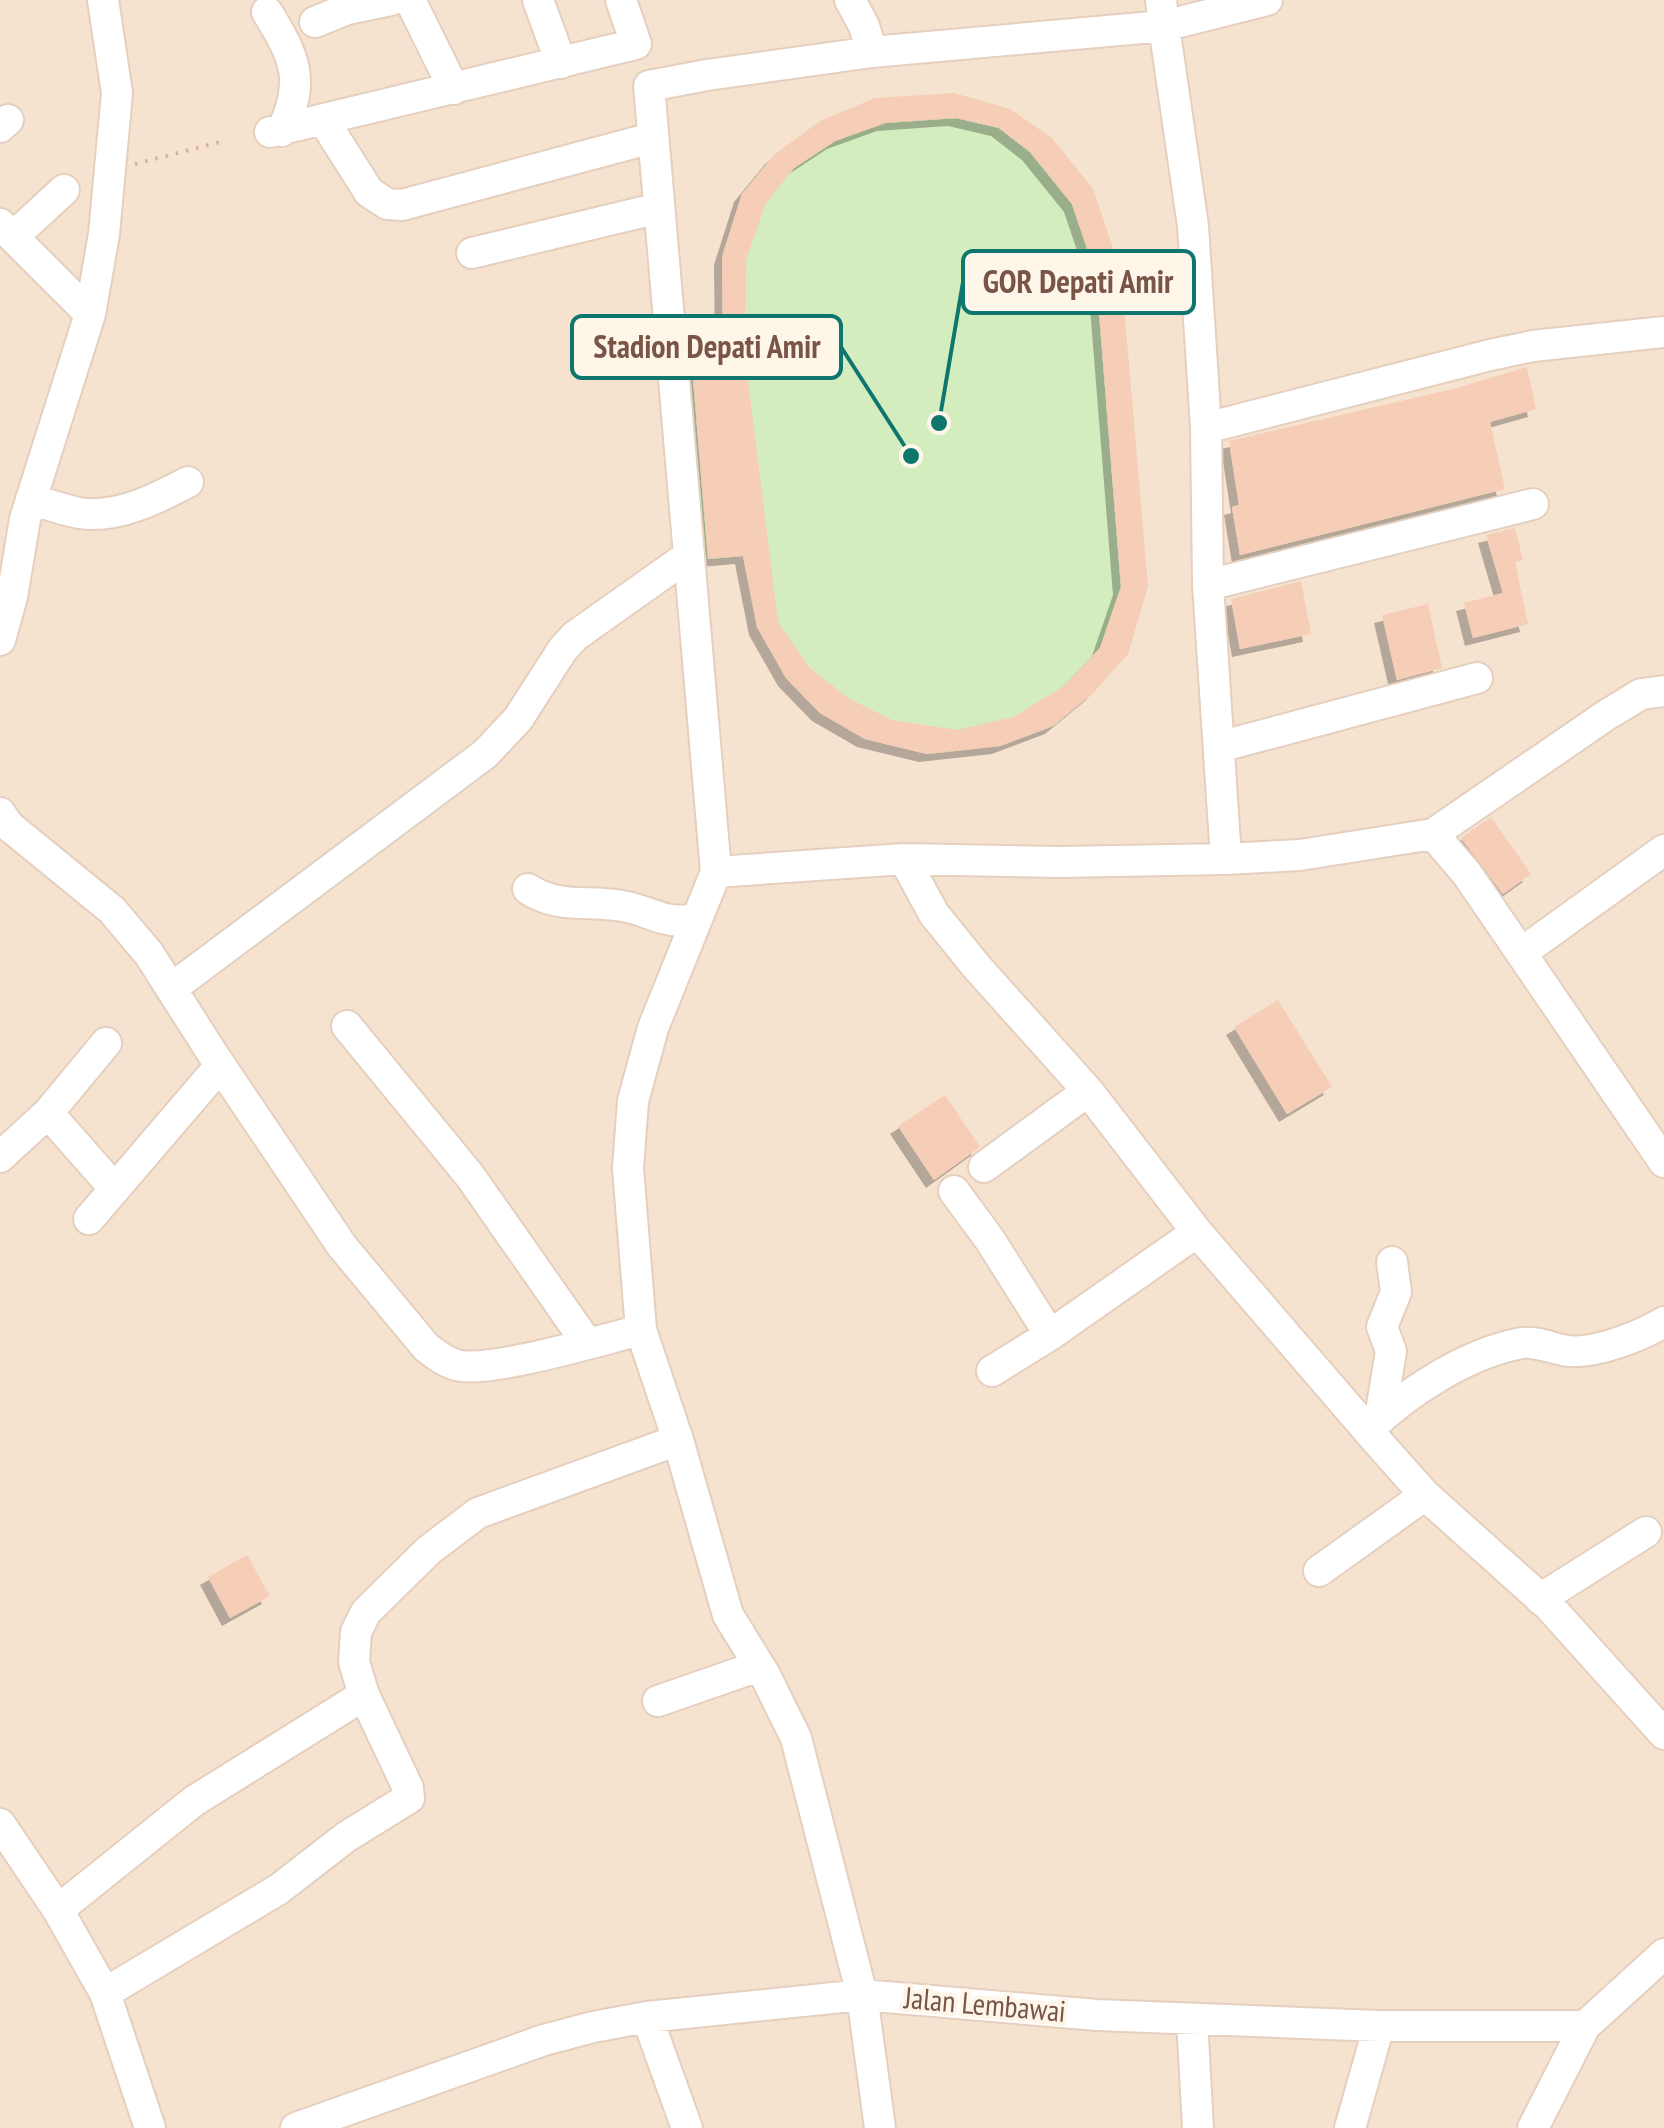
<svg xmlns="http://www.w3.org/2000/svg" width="1664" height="2128" viewBox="0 0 1664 2128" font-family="'PT Sans Narrow',sans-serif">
	<defs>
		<filter id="shadow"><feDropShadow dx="-8" dy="8" stdDeviation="0" flood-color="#0004"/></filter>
	</defs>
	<rect width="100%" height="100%" fill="#fef2e2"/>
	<path fill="#f6e3cf" d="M0,0H1664V2128H0Z"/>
	<path fill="#d4edbf" d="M954,93L1010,109L1051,138L1093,189L1121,272L1148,586L1128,654L1093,693L1053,726L1000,746L927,754L865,739L820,713L786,678L757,627L743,557L693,561L676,355L723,352L722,257L774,155Z"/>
	<path fill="#f6cdb7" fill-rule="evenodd" filter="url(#shadow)" d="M954,93L1010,109L1052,138L1093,189L1121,272L1148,586L1128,654L1093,693L1053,726L1000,746L927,754L865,739L820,713L786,678L757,627L743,556L708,559L691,354L723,352L722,257L742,194L774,155L820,121L875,98ZM956,118L999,128L1030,152L1072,204L1096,275L1121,587L1100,648L1064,686L1013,717L957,730L892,720L848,698L810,668L778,622L745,356L746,260L766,203L794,168L835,141L885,123Z
		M1527,367L1536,409L1490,422L1505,489L1240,555L1232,507L1239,505L1229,441L1457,388Z
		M1515,528L1523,560L1515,562L1528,624L1473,638L1464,603L1503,593L1486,535Z
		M1301,581L1311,634L1240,649L1231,599Z
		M1428,604L1442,668L1397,680L1382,615Z
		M1491,817L1531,874L1503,894L1461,838Z
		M1278,1000L1332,1087L1287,1114L1234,1027Z
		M945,1095L980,1147L934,1180L898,1126Z
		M247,1555L270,1596L230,1618L208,1577Z"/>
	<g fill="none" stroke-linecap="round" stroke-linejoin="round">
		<g stroke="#e5cfbf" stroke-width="34">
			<path id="minor" d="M410,0L454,89
				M538,0L561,63
				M850,0L864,26L872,52
				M1161,0L1164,26L872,52L707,75L649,86L716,872L904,859L934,914L976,966L1088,1091L1197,1232L1377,1441L1425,1495L1548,1605L1664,1734
				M267,12C295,57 306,81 282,131
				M315,22L347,9L391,0
				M324,121L369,192L387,204L402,205L652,138
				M0,127L8,120
				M270,132L636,44L621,0
				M0,224L90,314
				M13,237L64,190
				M472,253L659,208
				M1206,428L1490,355L1533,346L1664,332
				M31,499C47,504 63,510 79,513C117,519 156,499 188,482
				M1208,585L1533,504
				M0,640L12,597L25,519L90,314L104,234L117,93L103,0
				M1219,747L1477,678
				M0,813L9,826L112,910L149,954L214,1056L342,1246L426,1347C436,1355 448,1364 461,1366C498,1371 600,1340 641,1330
				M1433,834L1467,874L1664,1162
				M904,859L1060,862L1226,859L1208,585L1206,428L1193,226L1164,26L1267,0
				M1226,859L1300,855L1433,834L1605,716L1641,694L1664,691
				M716,872L653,1028L633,1101L628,1168L641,1330L678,1440L728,1615L765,1675L796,1738L862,1995L880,2128
				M528,889C559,910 593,899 627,907C655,913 666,925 695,919
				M1521,953L1664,850
				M172,988L485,754L518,719L563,649L575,636L688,556
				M347,1026L470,1176L587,1343
				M106,1043L48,1113L115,1189
				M0,1157L48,1113
				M984,1167L1088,1091
				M954,1191L990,1240L1050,1335
				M89,1219L220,1066
				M992,1371L1050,1335L1197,1232
				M1380,1418L1391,1351L1382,1327L1396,1292L1392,1262
				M1368,1430C1407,1392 1467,1353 1522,1343C1537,1341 1553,1349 1568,1351C1595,1354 1641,1336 1664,1322
				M1319,1571L1425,1495
				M1540,1599L1646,1532
				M658,1701L759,1666
				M0,1824L58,1910L105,1993L150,2128
				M58,1910L194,1801L364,1695
				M105,1993L279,1889L346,1837L409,1798L408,1788L364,1695L354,1662L356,1632L366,1612L429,1550L478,1513L678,1440
				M647,2017L687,2128
				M1192,2019L1198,2128
				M296,2128L544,2040L593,2027L647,2017L862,1995L1097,2015L1379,2026H1585L1664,1954
				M1350,2128L1379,2026
				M1533,2128L1585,2026"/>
		</g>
		<path stroke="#dbb09a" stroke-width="4" stroke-dasharray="2.5 8" stroke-linecap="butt" d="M135,164L220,142"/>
		<use href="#minor" stroke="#fff" stroke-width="30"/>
	</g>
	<g text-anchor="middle" stroke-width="8" stroke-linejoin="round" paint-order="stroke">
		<g font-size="30" fill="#785546" stroke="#fff6ea">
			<text transform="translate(985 2005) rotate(5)" y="10">Jalan Lembawai</text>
		</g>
	</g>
	<path fill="none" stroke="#0f766e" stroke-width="4" d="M939 423L963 282M911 456L841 347"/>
	<g fill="#0f766e" stroke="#fff6ea" stroke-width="4">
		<circle cx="939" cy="423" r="10"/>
		<circle cx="911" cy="456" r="10"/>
	</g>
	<g fill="#fff6ea" stroke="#0f766e" stroke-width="4">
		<rect x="963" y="251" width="231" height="62" rx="10"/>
		<rect x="572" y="316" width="269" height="62" rx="10"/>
	</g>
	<g font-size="32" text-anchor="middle" font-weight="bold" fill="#785546">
		<text x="1078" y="293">GOR Depati Amir</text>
		<text x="707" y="358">Stadion Depati Amir</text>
	</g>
</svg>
